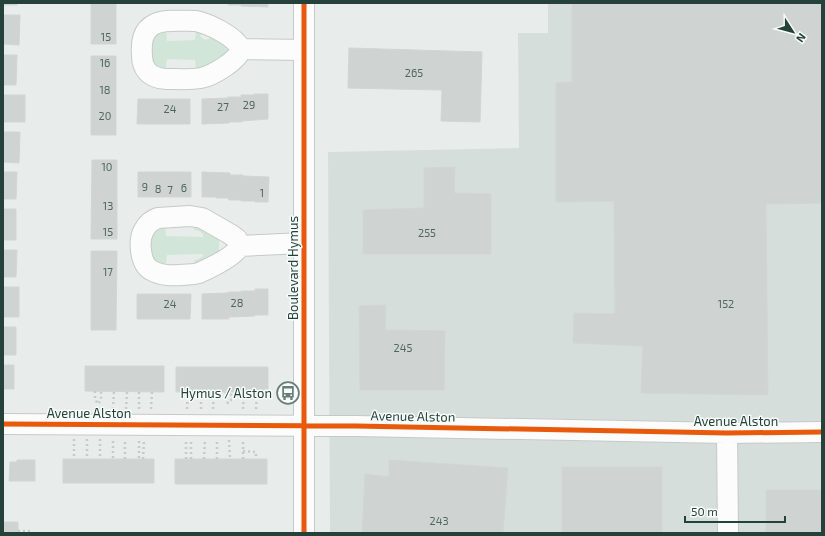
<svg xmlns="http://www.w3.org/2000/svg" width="825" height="536" viewBox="0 0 825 536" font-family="'Exo 2',sans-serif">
	<rect width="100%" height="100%" fill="#e8edeb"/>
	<path fill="#d6dedb" d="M548,3H822V533H330L328,152L519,148L518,33H548Z"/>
	<path fill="#d1e6d8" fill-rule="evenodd" d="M166,30L167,41L195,40L196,31H204L200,36C204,41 209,40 212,36L230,49L223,60L196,70L195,60L167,59L166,68L164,71L151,64V36L153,35Z
		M163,225H165L166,236L203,237V234L199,231L194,230V226C201,225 207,228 212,231C221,235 237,242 225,253L203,264L195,266V264L194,260H197L203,256V254L167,255L166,264L164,266C153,264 149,257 149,246C149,240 149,235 152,231C155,228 159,226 163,225ZM219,239C225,240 227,244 225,250L221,253L219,251Z"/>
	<path fill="#cfd4d2" stroke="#d1d6d4" d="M3,3H17V5H3Z
		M91,3H116V44H91Z
		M215,3H268V7L241,6V5H228V3Z
		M572,3H822V203L766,204L768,395L641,393L643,346L573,343L574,313L615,314L614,201L556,202V83L572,82Z
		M3,15H20L19,45L3,44Z
		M349,48L482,52L480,122L441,121L442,90L348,88Z
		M3,55H17L16,85H3Z
		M91,56H116V135H91Z
		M254,94H268V119L242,121V122H229V123L202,124V99L228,98V97H241V95H254Z
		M3,95H25V122H3Z
		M138,99H190V124H137Z
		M3,132H20L19,163L3,162Z
		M92,160H117V239H91Z
		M455,167L454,193L491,194V254H363V210L424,208V168Z
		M3,172H17L16,199H3Z
		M138,172H191V197H138Z
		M202,172L230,173V175H243V176L269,177L268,202H255V201H241V200H229L228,198H216V197H202Z
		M3,209H16V240H3Z
		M3,250H17L16,277H3Z
		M91,251H117L116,330H91Z
		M3,287H19V317H3Z
		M255,289H268V315H255V316L229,317V319H202V294L228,293V292H241V291H255Z
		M137,294H191L190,319H137Z
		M386,305L385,330L445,331L444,390H360L359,306Z
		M3,327H16V355H3Z
		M3,365H14V389H3Z
		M85,366H164V392L85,391Z
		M176,367H268V392H176Z
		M63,459H154V483H63Z
		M175,459H267V484H175Z
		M17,460H35V481H9L10,462H17Z
		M389,460L508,468L503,533H362L365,474L389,477Z
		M562,467H662V533H562Z
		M766,490H822V533H766Z
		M3,522H18V533H3Z"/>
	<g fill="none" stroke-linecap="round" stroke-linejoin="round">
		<g stroke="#c5cac8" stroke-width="22">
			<path id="minor" d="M196,21C209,24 235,36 241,49C239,60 212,76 201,78C190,80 177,79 166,79C159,79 151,76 147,71C143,66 142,61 142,56C141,43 142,30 155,24C164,19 185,21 196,21Z
				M241,49L304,50
				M190,216L202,218L230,234L237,239L240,246C235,256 210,268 199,273L194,274C180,275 164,278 151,270C140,264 138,240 144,230C147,224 152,220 158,218Z
				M240,246L304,243
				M3,424L356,426L727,433L822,432
				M727,433L728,533
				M304,533V3"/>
		</g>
		<path stroke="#c3ccca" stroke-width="2.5" stroke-dasharray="2 3" stroke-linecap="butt" d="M95,391V399L98,404L101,400V391
			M226,392V400L228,403L231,400V392
			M113,409L114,391
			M126,409L127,392
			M139,409V391
			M151,409L152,392
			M187,409L188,392
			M201,409V392
			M213,409L214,392
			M243,409L244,392
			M256,409L257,392
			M74,439V459
			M87,439V459
			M100,439V459
			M229,440L230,459
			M113,441V459
			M139,441V459
			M243,451L256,452V459
			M125,459V439
			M143,459L144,441
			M186,459V440
			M191,459V440
			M204,459L205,440
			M217,459V440
			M243,459V442
			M18,531H30V533"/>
		<use href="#minor" stroke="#fcfcfc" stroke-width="20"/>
		<g stroke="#f7fbf9" stroke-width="8">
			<path id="cycleway" d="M3,424L356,426L727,433L822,432
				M304,533V3"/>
		</g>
		<use href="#cycleway" stroke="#e8590c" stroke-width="5"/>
	</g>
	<defs>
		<g id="bus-ring" transform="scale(1.15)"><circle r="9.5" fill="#f7fbf9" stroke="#697e78" stroke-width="1.5"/><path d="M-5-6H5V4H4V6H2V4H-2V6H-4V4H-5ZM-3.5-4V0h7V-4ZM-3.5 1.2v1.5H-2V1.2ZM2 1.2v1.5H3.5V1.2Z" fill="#697e78"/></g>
	</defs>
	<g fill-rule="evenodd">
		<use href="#bus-ring" x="288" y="393"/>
	</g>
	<g text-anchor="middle" stroke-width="3" stroke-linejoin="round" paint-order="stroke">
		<g font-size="11" fill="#506761">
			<text x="106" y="41">15</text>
			<text x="105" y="67">16</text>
			<text x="414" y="77">265</text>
			<text x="105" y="94">18</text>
			<text x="249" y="109">29</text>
			<text x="223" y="111">27</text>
			<text x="170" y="113">24</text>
			<text x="105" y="120">20</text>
			<text x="107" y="171">10</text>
			<text x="145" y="191">9</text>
			<text x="184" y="192">6</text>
			<text x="158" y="193">8</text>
			<text x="170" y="194">7</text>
			<text x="262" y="197">1</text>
			<text x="108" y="210">13</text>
			<text x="108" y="236">15</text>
			<text x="427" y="237">255</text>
			<text x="108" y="276">17</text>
			<text x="237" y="307">28</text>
			<text x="170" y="308">24</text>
			<text x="726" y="308">152</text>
			<text x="403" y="352">245</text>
			<text x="439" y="525">243</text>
		</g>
		<g font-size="13" fill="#24423a" stroke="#f7fbf9">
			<text transform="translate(293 268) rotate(-90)" y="5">Boulevard Hymus</text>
			<text x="89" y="418">Avenue Alston</text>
			<text transform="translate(413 416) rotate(1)" y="5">Avenue Alston</text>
			<text x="736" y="426">Avenue Alston</text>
		</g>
		<g font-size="13" fill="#24423a" stroke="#f7fbf9" text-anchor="end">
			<text x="272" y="398">Hymus / Alston</text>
		</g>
	</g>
	<rect width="825" height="536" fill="none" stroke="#24423a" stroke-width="8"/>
	<g transform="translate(793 32) rotate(126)" stroke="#f7fbf9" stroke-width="3" paint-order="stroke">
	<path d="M0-3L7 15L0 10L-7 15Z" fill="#24423a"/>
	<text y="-6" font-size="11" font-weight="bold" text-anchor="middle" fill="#24423a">N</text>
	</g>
	<path d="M685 516v6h100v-6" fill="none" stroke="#24423a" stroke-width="2"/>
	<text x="691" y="516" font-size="12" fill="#24423a" stroke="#f7fbf9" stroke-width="3" paint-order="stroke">50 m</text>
</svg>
